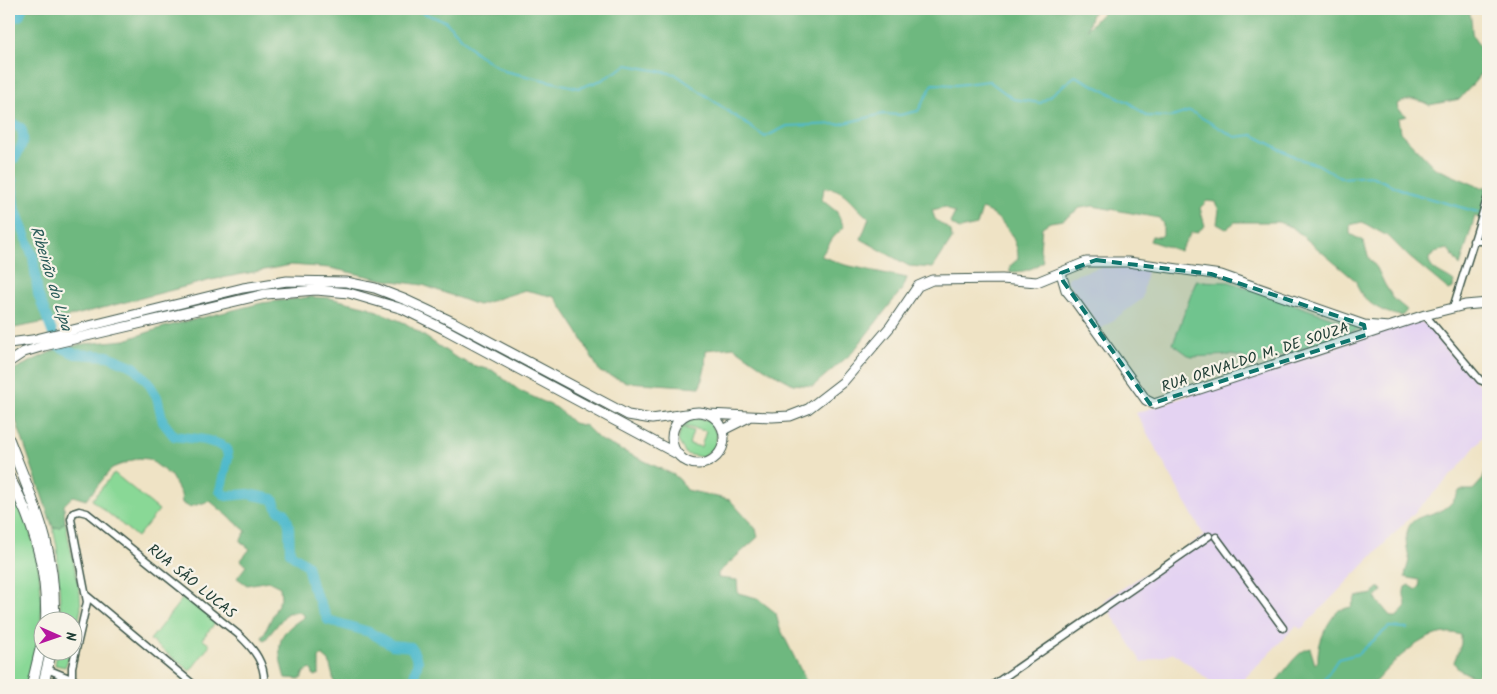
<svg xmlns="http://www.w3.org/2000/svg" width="1497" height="694" viewBox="0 0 1497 694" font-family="Kalam,sans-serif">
	<rect width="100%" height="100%" fill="#f7f3e8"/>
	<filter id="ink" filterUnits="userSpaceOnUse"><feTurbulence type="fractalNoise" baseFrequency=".02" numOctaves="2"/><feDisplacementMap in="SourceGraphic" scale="10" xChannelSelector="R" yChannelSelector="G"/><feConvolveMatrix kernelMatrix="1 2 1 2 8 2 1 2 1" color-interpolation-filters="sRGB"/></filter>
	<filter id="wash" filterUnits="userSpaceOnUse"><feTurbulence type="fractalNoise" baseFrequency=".0096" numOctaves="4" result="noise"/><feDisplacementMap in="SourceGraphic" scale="20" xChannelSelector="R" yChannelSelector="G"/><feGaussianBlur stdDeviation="1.12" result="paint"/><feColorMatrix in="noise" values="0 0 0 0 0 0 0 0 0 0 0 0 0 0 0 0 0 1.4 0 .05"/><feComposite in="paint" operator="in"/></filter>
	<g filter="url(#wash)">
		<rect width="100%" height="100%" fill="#efe3c5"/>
		<path fill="#e4d3f2" d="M1101,267L1147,270L1142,299L1101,329L1067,281L1069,277Z
			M1416,320L1426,324L1447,351L1482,388L1488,382V430L1460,466L1301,629L1296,626L1238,685H1215L1174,653L1142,663L1103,601L1204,536L1136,413Z"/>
		<path fill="#89d896" stroke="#548a65" d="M1196,281L1229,282L1361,328L1248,367L1243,357L1231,355L1191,357L1173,344Z
			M694,418L708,420L717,434L715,448L701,457L686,454L678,441L681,427L693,431L689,444L701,447L706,431L681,426Z
			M114,473L159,510L137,537L92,500Z
			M9,485C45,547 50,618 29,685H9Z
			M65,521L80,593L81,609L73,646L72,622L61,621L57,547L53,528L60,527Z
			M185,595L217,621L202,639L210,645L190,671L150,640Z
			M57,652H71L65,667L55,665Z"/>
		<path fill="#6eb87f" stroke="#467a5a" d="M9,9H1096L1092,14L1087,29L1106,9H1468C1477,28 1463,35 1488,52C1488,71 1471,85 1460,99L1429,105C1416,98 1410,98 1397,104L1398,109L1407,116L1398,118L1400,132L1435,168L1482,188L1488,186V224L1475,216L1460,266L1448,249L1438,251L1429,258C1428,271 1444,274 1454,282L1453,288L1449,290L1408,256L1389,237L1362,222L1350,225V234L1363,241L1369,258L1377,268L1385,285L1394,299L1407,310L1402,316C1384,314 1359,301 1356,281L1292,227L1278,222H1235L1226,229L1217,224L1219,210L1215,202L1207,201L1200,208L1205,226L1197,232L1191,233L1180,251L1150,241L1152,236L1160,237L1163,235V224L1159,218L1093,206L1080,208L1063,220L1050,222L1042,227L1040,249L1043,261C1032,270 1024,272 1010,272V266L1018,259C1019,239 1000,215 982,209L977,225L959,229L950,223L955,213L945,207L932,210L935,219L951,231L952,239L933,268L909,266L861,239L869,218C853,207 845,186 824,188L822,200L837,212L844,227L833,238L821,256L845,265L907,278L903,288L852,353L813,386L793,384L764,368L734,347L706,350L705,368L700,387L627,382L600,372L578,332L555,297L525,290L478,305L423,285L385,280L330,268L291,265L211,280L56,320L9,329Z
			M311,297L330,298L368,307L405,323L455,357L474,366L492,370L520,391L557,408L573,423L586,426L600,440L674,475L680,480L687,490L730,500L756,529L758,537L718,573V578L737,580L738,593L757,598L776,613L779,626L808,685H335L329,661L322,655L319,658V674L314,676L311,669L304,672L301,679L285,678C281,665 275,642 286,631C291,625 299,621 305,616L299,612L287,613L265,640L262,638L281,598L280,587L268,581L247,585L237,578L246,566L241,560L250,549L240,541L246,531L210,501L189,507L182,503L181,494L171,476L149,459L138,458L112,468L86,500L73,496L64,505L65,521L60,527L53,528L9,400V384L15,369L55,350L84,344L125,340L164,327L262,303Z
			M1488,463V671L1483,667L1476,678L1458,669L1454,662L1461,644V635C1429,623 1392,663 1372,685H1273C1284,674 1295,652 1310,648L1315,664L1318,661C1317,643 1327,622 1339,610L1351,607L1356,597L1373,594L1378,588H1381L1382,592L1375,598L1391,617H1396C1415,602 1400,603 1405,587L1409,585L1417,590L1420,586L1419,580L1405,577C1405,570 1409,565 1409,558C1408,552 1406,545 1406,539C1408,513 1426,518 1442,510C1452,505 1455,498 1460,490H1473L1483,479Z"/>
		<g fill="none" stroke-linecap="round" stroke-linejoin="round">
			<path stroke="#50bacc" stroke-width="2" d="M418,9L420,12L445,21L476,53L504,71L579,88L602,80L627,65L675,74L765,137L787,126L840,124L883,114L900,115L918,111L933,84L956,85L989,81L1013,99L1041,103L1075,76L1130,103L1146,116L1172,117L1190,111L1235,137L1253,135L1299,159L1319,165L1341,178L1371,176L1407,192L1481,213
				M1312,685L1323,682L1338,659L1358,654L1389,627L1407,628"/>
			<path stroke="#50bacc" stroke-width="10" d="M9,19L19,16L22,9
				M9,122L21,128C26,140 21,147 15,158L9,159
				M9,178L12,180L14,205L33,257L38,294L57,345L75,354L108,356L134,367L148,382L157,397L163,422L174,436C193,439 209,438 226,448L228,457L220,491L226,496L248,494L273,499L278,510L285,513L289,525L290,553L307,565L312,586L328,620L369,632L392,645L411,647L418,661L412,685"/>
		</g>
	</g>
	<g filter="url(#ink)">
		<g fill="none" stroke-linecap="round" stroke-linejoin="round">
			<g stroke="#3e564a" stroke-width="9">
				<path id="minor" d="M1473,241H1488
					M1453,308L1488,196
					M1425,315L1480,380L1485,382L1488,379
					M1216,537L1283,628
					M86,595L194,685
					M47,669L86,685
					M43,685L65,677
					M72,685V667L87,602L71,519L73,513L79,511L87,513L239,635C254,649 266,664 264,685
					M993,685L1209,536"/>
			</g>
			<g stroke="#3e564a" stroke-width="11">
				<path id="secondary" d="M1061,273L1066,290L1075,301L1146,400L1154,404L1425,315L1465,305L1488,303
					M9,343L32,340L243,288L287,281L346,282L375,288L406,300L453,322L628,415L652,419L686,414
					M9,362L24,352L44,346L266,294L316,290L349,293L403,309L446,330L679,455
					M672 438a26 26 0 1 1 52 0a26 26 0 1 1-52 0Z
					M708,414L772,417L790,416L808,409L843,382L890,327L918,286L932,280L1002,279L1037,282L1086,262H1128L1221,275L1364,325L1389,327
					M723,430L747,418"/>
			</g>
			<g stroke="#3e564a" stroke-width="12">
				<path id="trunk" d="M9,440C35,507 56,547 54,622
					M9,477C34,522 48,570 46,622
					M32,685L42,643
					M43,685L51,652"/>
			</g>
			<use href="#minor" stroke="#fff" stroke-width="6"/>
			<use href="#secondary" stroke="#fff" stroke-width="9"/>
			<use href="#trunk" stroke="#fff" stroke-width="10"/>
		</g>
	</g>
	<path fill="#0f766e" fill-opacity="0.2" stroke="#0f766e" stroke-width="4" stroke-dasharray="10 6" stroke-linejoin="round" d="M1096,260L1211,274L1364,325L1366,335L1150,404L1063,281L1061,273Z"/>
	<g text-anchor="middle" stroke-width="4.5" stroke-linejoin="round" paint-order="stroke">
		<g font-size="15" fill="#1f3d34" stroke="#f7f3e8">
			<text transform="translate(1255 357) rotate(-18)" y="5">RUA ORIVALDO M. DE SOUZA</text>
			<text transform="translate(192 581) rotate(39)" y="5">RUA SÃO LUCAS</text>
		</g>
		<g font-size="16" font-style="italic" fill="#2b5c5a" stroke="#f7f3e8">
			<text transform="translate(52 278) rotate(73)" y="6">Ribeirão do Lipa</text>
		</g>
	</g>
	<rect width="1497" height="694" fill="none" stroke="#f7f3e8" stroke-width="30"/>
	<g transform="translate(58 636) rotate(92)"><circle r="24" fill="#f7f3e8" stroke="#a1aaa0"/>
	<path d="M0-4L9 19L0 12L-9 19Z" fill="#b5179e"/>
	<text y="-8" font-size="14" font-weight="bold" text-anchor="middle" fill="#1f3d34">N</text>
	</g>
</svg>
